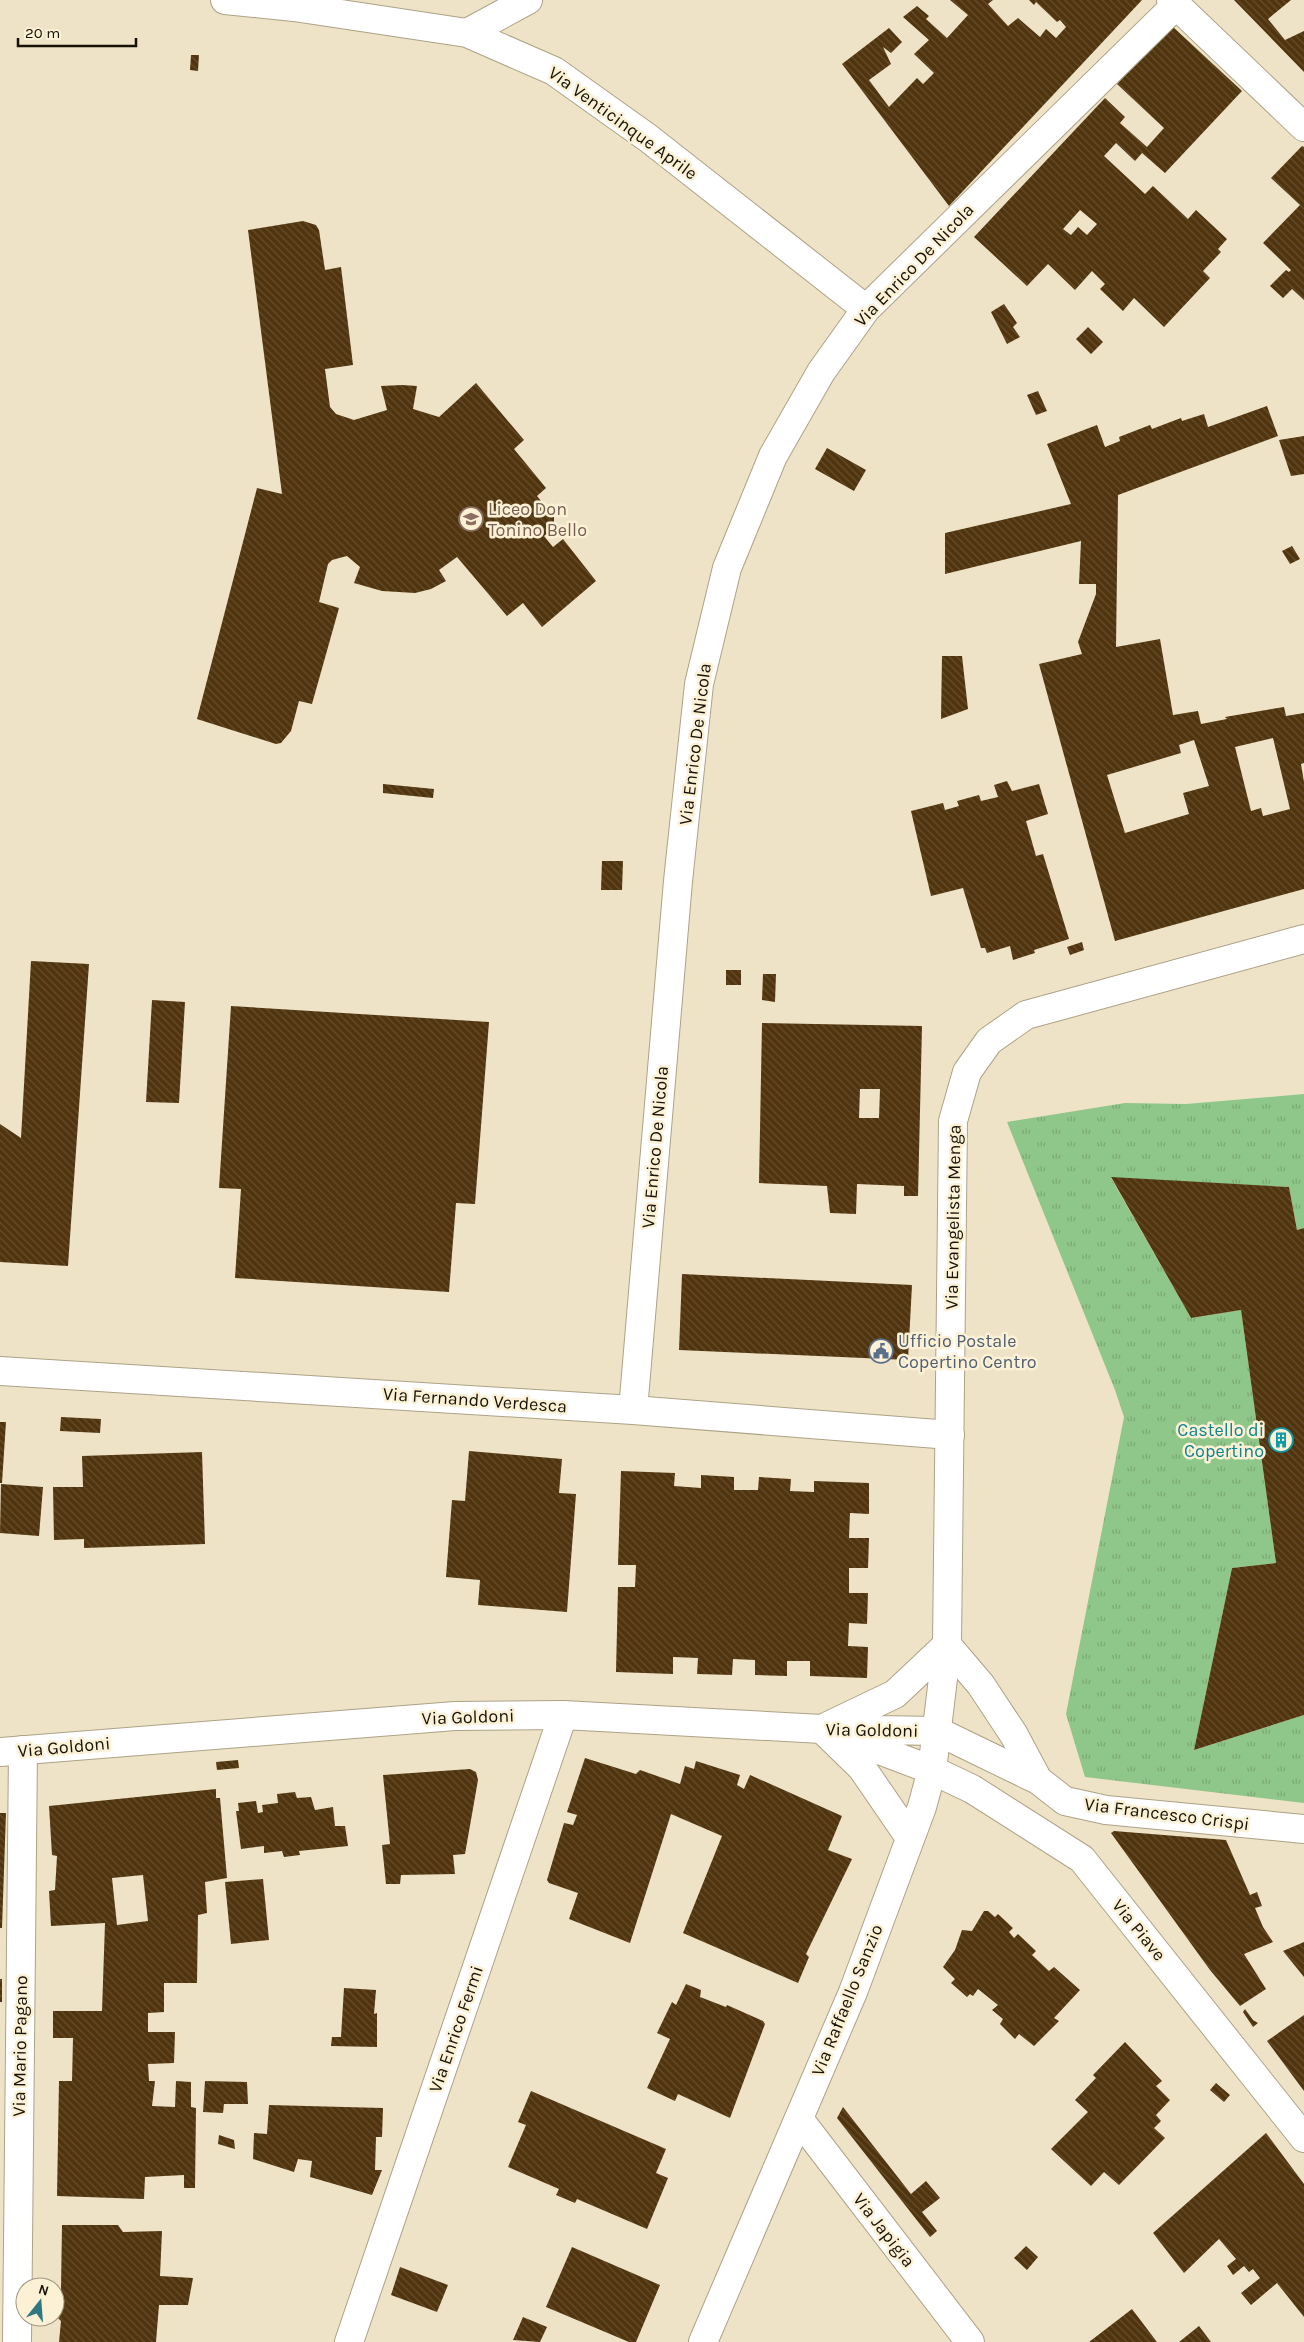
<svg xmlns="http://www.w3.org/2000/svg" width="1304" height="2342" viewBox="0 0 1304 2342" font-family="Karla,sans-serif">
	<defs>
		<pattern id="grass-tufts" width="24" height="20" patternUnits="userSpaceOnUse" patternTransform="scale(1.25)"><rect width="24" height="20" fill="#8fc689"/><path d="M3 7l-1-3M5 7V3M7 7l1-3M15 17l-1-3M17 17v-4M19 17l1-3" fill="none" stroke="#7ba975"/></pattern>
		<pattern id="building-back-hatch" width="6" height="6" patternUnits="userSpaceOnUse" patternTransform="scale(1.25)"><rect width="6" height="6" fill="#50340e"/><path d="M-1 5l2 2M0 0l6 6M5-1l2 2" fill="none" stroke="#654e2f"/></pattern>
	</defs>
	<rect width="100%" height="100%" fill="#efe3c7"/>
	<path fill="url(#grass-tufts)" d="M1304,1094V1228L1297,1230L1289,1187L1111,1178L1191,1318L1241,1310L1276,1563L1232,1568L1194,1750L1304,1715V1803L1085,1777L1066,1714L1124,1417L1115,1390L1007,1122L1125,1103L1186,1104Z"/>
	<path fill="url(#building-back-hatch)" fill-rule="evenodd" d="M950,0H993L988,4L1008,26L1018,18L1040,37L1046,29L1056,38L1066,27L1060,20L1057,22L1036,2L1034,5L1029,0H1142L949,206L842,64L889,28L902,42L891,53L883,47L891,64L869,80L889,107L917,78L923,84L934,73L914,54L929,40L903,17L917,6L929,16L926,19L947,38L968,15Z
		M1234,0H1291L1268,19L1285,40L1304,31V72Z
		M1172,26L1242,91L1165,173L1142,153L1135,161L1116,143L1104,156L1145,194L1153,186L1188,219L1196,210L1227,239L1218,249L1221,252L1203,271L1210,278L1164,327L1134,298L1123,311L1100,289L1105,284L1092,271L1075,290L1048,264L1027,286L974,237L1105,98L1125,117L1120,123L1147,147L1164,128L1117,84ZM1080,210L1097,224L1087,235L1078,227L1071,235L1063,229Z
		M191,55H199L198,71L190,70Z
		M1302,146L1304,147V300L1292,289L1283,298L1270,286L1286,270L1289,272L1291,270L1263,243L1300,205L1271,178Z
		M303,221L316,225L319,230L325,270L341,267L353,365L325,369L330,407L336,414L354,420L387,410L381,386L402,385L417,386L413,409L439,417L476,383L524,440L514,449L546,488L537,496L554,517V522L553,529L544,536L553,547L563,539L596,581L542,627L523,603L507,616L457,557L439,570L446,581L431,589L415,593L382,591L354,583L360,567L347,556L332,560L328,564L319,602L339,608L312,704L299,701L291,731L281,743L276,744L197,719L257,488L282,494L248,230Z
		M1004,304L1017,323L1013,327L1020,337L1007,344L991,312Z
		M1088,327L1103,342L1091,354L1076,339Z
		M1038,391L1047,411L1036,415L1027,395Z
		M1267,406L1278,436L1118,495L1116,647L1160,639L1173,715L1198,711L1201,724L1227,719L1225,717L1284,707L1286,716L1304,713V763L1301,764L1304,782V889L1115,941L1039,664L1082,654L1078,642L1096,594V584H1079L1081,541L945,574V533L1071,504L1047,444L1097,425L1105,447L1120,441L1119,437L1150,425L1152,429L1181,418L1182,421L1204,414L1208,427ZM1273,738L1290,809L1263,816L1261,808L1251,811L1235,747ZM1194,740L1209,786L1183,793L1189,814L1125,833L1107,775L1181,753L1179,745Z
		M1304,436V474L1291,476L1279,440Z
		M827,448L866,470L854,491L815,469Z
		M1292,546L1300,559L1290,564L1282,551Z
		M942,656H962L968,709L941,719Z
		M1007,781L1012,791L1039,784L1048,814L1026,821L1036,856L1043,854L1069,939L1034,950L1035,953L1013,960L1010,946L987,953L985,948H981L963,888L931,896L911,811L943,803L945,810L959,806L957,801L979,795L981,801L998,797L994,785Z
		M383,784L434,789L433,798L383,793Z
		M602,861H623L622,890H601Z
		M1082,942L1084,950L1070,955L1067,947Z
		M31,961L89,964L68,1266L0,1262V1124L21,1138Z
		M726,970H741V985H726Z
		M763,974H776L775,1002L762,1000Z
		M152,1000L185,1002L179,1103L146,1102Z
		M231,1006L489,1022L475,1204L456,1203L449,1292L235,1278L241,1189L219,1188Z
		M762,1023L922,1026L918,1196H904V1186L857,1184L856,1214L830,1213L827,1186L759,1183ZM860,1089H880L879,1118H859Z
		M1111,1177L1289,1187L1297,1230L1304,1228V1715L1194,1750L1232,1568L1276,1563L1241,1310L1191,1318Z
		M682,1274L912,1285L908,1360L679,1350Z
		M61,1417L101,1419L100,1433L60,1431Z
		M0,1422H6L2,1483H0Z
		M469,1451L562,1459L559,1493L576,1494L567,1612L478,1605L480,1580L446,1577L452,1500L465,1501Z
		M202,1452L205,1544L84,1548V1539L54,1540L53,1487H83L82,1456Z
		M621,1471L675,1473L674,1486L701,1488V1475L734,1477V1490H758L759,1477L791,1479L790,1491L814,1492V1481L869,1483V1514L850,1513L849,1538H869L868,1568H849V1593H868L867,1624L849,1623L848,1646L868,1647L867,1678L810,1676V1661H787V1676L755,1675V1660L733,1659L732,1675L697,1674L698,1658L673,1657V1674L616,1672L618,1587H635L636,1565H618Z
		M1,1484L43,1487L39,1536L0,1533Z
		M585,1758L636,1774L640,1770L680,1784L685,1766L694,1769L696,1761L740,1775L737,1785L744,1789L750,1775L842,1816L828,1850L852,1859L806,1954L809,1957L798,1983L683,1933L722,1836L671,1814L630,1943L569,1919L578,1893L549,1883L547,1880L564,1823L573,1825L577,1815L567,1812Z
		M238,1760L239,1768L217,1770L216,1762Z
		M470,1769L476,1772L478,1780L465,1854L453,1855L455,1874L401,1875L400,1884H386L382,1845L390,1844L383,1775Z
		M216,1789V1798H220L227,1878L205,1882L207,1913L198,1915L197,1983H164V2012L148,2013V2032H175L174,2063L148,2064L149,2081H155L152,2106L175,2107L176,2081L191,2082V2107L196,2108L195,2188H184V2175L145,2177L144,2199L57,2196L59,2081H72L73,2038H53V2011H102L105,1923L51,1926L49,1891L55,1890L57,1856L52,1855L49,1806ZM143,1875L148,1921L117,1925L112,1878Z
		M295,1792L297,1798L311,1797L315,1810L333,1807L335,1826H345L348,1846L299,1851L300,1855L284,1857L282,1851L264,1853V1846L241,1849L236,1811H239L238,1803L256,1801L258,1813L263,1812L262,1805L278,1803L277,1794Z
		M0,1813H6L2,1928H0Z
		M1114,1831L1226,1840L1250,1895L1257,1892L1262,1906L1255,1908L1263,1927L1273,1942L1244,1954L1266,1989L1240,2006L1210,1970L1111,1833Z
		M263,1879L269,1940L231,1944L225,1882Z
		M984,1911H988L995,1917L998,1914L1013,1928L1009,1932L1014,1938L1018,1934L1036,1951L1032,1955L1049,1971L1054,1967L1080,1990L1054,2018L1059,2021L1034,2046L1019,2034L1015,2039L1000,2024L1003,2019L992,2010L998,2005L978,1989L973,1996L970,1994L967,1997L951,1983L955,1979L943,1967L955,1950L962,1930L972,1931Z
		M1304,1942V1977L1283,1951Z
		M0,1979H2V2002H0Z
		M686,1984L701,1990L700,1997L726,2007L727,2005L763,2021L765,2024L730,2118L678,2094L675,2101L647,2088L670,2039L657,2033L672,2002L676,2005Z
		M344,1988L376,1990L374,2014L377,2013V2047L331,2046L332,2037H341Z
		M1245,2009L1253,2020L1258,2023L1253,2027L1243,2012Z
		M1304,2015V2091L1267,2041Z
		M1125,2042L1162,2081L1156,2086L1170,2100L1156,2115L1161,2121L1154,2128L1165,2138L1119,2185L1104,2172L1091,2186L1051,2149L1088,2112L1075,2100L1096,2078L1093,2075Z
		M205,2081L247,2082L248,2104H224L223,2113L203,2112Z
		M1216,2083L1230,2095L1224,2102L1210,2090Z
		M531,2091L666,2149L656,2173L668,2178L647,2229L577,2199L575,2203L556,2195L559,2189L508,2167L526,2125L518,2122Z
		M269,2105L383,2108L382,2137H376L375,2170H382L372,2195L310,2177L312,2161L298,2159L294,2172L253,2159L254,2133L267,2134Z
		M843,2107L911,2194L926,2181L940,2198L922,2212L937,2231L930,2237L837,2118Z
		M1266,2133L1304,2184V2317L1277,2283L1251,2305L1241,2293L1260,2278L1253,2269L1249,2272L1244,2266L1233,2275L1227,2266L1236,2259L1219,2239L1184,2273L1153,2233Z
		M219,2135L234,2140L235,2149L218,2144Z
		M62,2225H118L123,2232L162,2231L160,2276L193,2278L188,2305H159L156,2342H59L61,2321L55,2315V2290H61Z
		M1026,2246L1038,2257L1027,2270L1014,2258Z
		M572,2247L660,2285L636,2342H629L546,2307Z
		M400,2267L448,2285L437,2312L391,2295Z
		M1132,2309L1157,2342H1089Z
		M523,2317L547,2327L540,2342L513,2340Z
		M1199,2326L1211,2342H1179Z"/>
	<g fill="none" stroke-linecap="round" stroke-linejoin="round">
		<g stroke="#ada287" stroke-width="30">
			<path id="street" d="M225,0L294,7L467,33L554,71L648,138L866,309
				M467,33L528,0
				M0,1371L633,1410L950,1435
				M633,1410L678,881L699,684L727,568L773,456L821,372L866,309L1176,5
				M947,1645L981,1685L1014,1735L1038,1780
				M937,1731L1038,1780L1065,1801L1106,1810L1304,1829
				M932,1770L972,1789L1082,1859L1304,2138
				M799,2119L970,2342
				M17,2342L23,1750
				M349,2342L563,1715"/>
		</g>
		<g stroke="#ada287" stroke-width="30">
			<path id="secondary" d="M1171,0L1304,127
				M828,1726L895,1694L947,1645
				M822,1729L862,1768L910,1838
				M842,1736L932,1770
				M0,1752L455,1716L563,1715L822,1729L937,1731
				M703,2342L853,1992L922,1807L932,1770L947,1645L953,1121L967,1072L989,1041L1026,1015L1304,939"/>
		</g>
		<use href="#street" stroke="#fff" stroke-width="28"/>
		<use href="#secondary" stroke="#fff" stroke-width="28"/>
	</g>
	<defs>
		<g id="school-ring" transform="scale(1.25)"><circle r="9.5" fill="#fcf1d4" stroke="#8d6e63" stroke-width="1.5"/><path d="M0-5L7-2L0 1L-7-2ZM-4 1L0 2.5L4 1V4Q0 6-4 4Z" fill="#8d6e63"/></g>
		<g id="civic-ring" transform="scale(1.25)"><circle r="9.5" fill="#fcf1d4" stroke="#5c6f8a" stroke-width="1.5"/><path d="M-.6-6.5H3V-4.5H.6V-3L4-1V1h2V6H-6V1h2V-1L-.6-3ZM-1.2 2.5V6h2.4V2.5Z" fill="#5c6f8a"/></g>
		<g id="building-ring" transform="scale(1.25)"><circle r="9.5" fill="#fcf1d4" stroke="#0f9aa8" stroke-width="1.5"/><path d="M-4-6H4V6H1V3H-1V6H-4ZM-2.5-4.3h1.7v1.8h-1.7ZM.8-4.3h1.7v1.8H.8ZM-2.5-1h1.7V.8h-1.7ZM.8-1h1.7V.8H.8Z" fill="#0f9aa8"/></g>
	</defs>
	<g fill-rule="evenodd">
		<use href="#school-ring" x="471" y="519"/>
		<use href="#civic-ring" x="881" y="1351"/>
		<use href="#building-ring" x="1281" y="1440"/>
	</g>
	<g text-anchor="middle" stroke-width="5" stroke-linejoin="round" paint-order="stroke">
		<g font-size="18" fill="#161208" stroke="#fcf1d4">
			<text transform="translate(623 123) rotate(36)" y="6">Via Venticinque Aprile</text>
			<text transform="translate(914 265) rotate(-46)" y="6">Via Enrico De Nicola</text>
			<text transform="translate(695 744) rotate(-83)" y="6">Via Enrico De Nicola</text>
			<text transform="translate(655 1147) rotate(-85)" y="6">Via Enrico De Nicola</text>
			<text transform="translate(953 1217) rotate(-89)" y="6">Via Evangelista Menga</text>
			<text transform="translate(475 1400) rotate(4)" y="6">Via Fernando Verdesca</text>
			<text transform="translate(468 1717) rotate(-2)" y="6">Via Goldoni</text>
			<text transform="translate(872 1730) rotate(1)" y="6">Via Goldoni</text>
			<text transform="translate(64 1747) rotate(-5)" y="6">Via Goldoni</text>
			<text transform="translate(1167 1814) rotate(7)" y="6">Via Francesco Crispi</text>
			<text transform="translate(1139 1930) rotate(51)" y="6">Via Piave</text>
			<text transform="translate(847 2000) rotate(-68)" y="6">Via Raffaello Sanzio</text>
			<text transform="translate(456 2029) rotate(-71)" y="6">Via Enrico Fermi</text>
			<text transform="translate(20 2046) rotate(-89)" y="6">Via Mario Pagano</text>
			<text transform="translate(884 2230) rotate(52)" y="6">Via Japigia</text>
		</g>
		<g font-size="18" fill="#785e54" stroke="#fcf1d4" text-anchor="start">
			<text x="488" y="515">Liceo Don<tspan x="488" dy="21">Tonino Bello</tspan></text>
		</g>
		<g font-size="18" fill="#4e5e75" stroke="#fcf1d4" text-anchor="start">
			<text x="898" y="1347">Ufficio Postale<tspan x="898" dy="21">Copertino Centro</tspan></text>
		</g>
		<g font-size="18" fill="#0d838f" stroke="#fcf1d4" text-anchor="end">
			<text x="1264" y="1436">Castello di<tspan x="1264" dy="21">Copertino</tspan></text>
		</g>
	</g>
	<g transform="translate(40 2302) rotate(17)"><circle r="24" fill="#fcf1d4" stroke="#a09882"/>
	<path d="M0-4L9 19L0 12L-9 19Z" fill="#307881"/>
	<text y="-8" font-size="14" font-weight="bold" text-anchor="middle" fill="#161208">N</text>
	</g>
	<path d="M18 38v8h118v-8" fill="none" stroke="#161208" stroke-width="2.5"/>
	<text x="25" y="38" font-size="15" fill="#161208" stroke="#fcf1d4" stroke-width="4" paint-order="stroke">20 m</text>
</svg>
